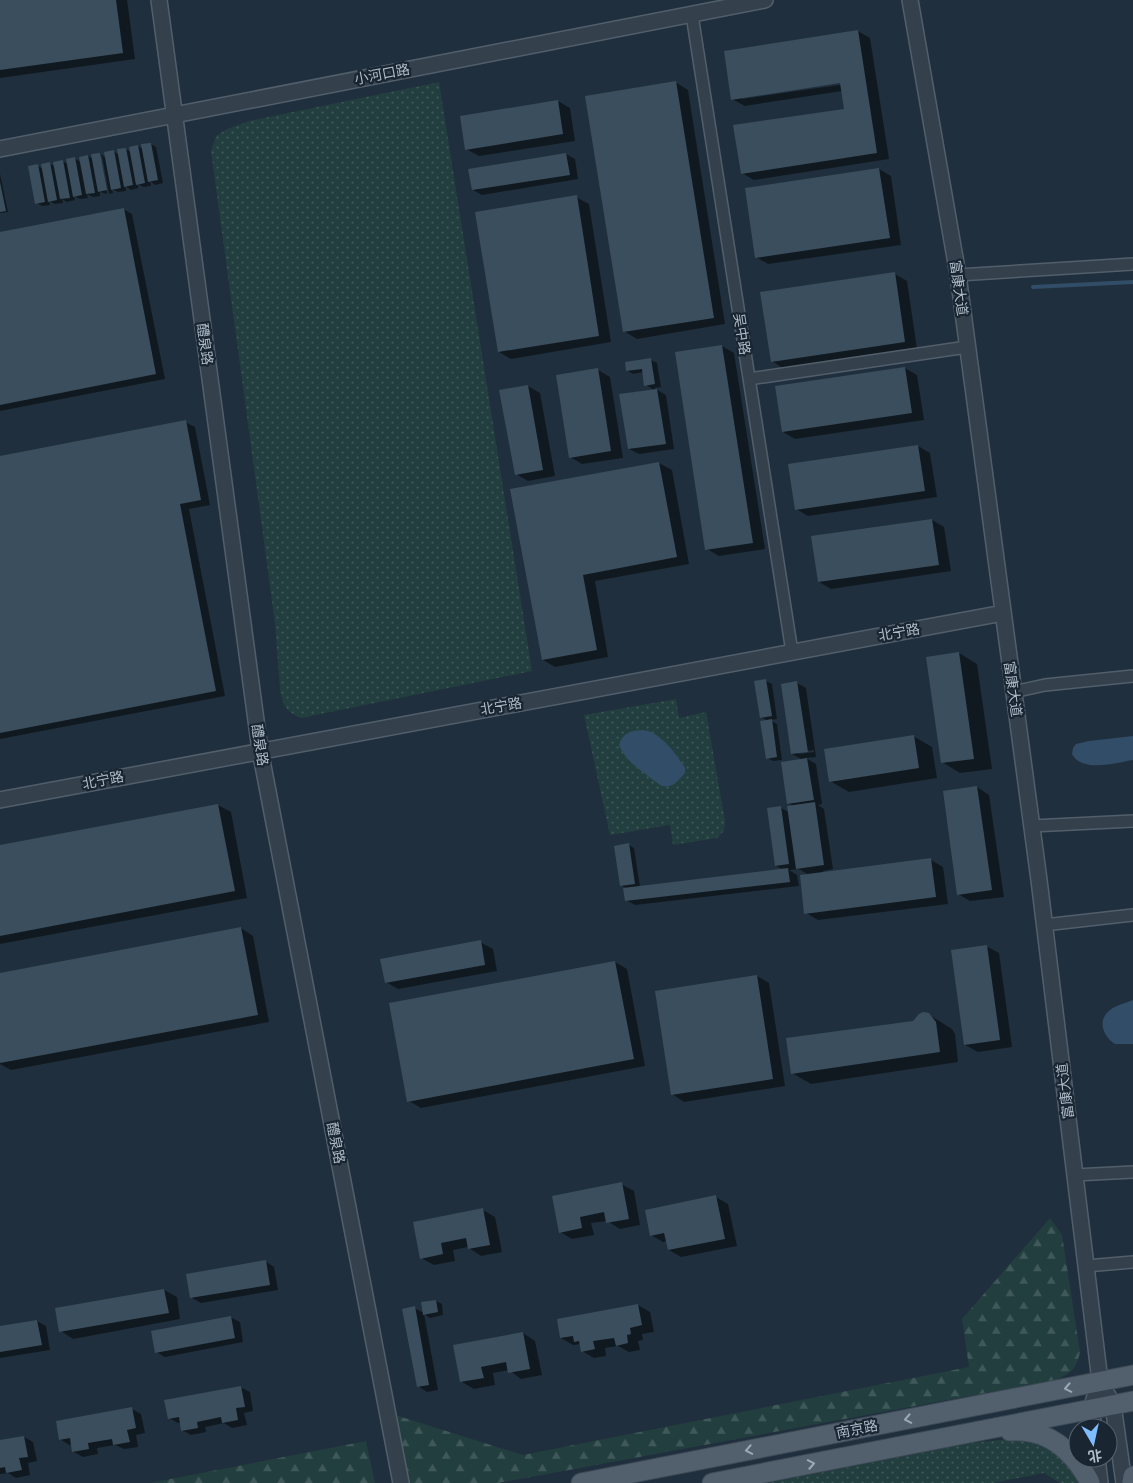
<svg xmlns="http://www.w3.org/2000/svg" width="1133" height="1483" viewBox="0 0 1133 1483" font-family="'Fira Sans','Noto Sans SC',sans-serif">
	<defs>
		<pattern id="green-dots" width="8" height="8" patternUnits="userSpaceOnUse" patternTransform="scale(1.25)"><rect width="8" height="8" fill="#223e3e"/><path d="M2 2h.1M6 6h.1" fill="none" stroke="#405859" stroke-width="1.8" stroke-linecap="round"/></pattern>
		<pattern id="forest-firs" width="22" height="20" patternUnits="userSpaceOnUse" patternTransform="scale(1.25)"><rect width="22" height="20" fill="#223e3e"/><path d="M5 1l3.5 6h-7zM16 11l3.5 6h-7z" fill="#405859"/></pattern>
	</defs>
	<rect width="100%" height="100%" fill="#202f3d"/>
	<path fill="url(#green-dots)" d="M439,82L532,671L301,718C286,712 282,704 280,689L275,623L211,151L216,136L227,129L249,121Z
		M676,699L679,718L706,712L725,821L724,831L717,838L673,845L670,825L610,835L584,715Z
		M1011,1439L1036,1441L1055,1447L1078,1479L1079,1483H1060L1044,1473L993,1483H768L971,1443Z"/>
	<path fill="url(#forest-firs)" d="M1050,1218L1062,1235L1080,1352C1076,1370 1071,1373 1056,1380L498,1483H407L395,1415L523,1455L969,1367L962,1319Z
		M366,1441L375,1483H150Z"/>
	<path fill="#314d67" d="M643,730C660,731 677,755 685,768V773C678,781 672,790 660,785C645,773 626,763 619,745C622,733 632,730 643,730Z
		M1133,736V760C1115,763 1082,773 1072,754L1073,748L1076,744L1089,741Z
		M1133,1000V1044H1115C1104,1037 1096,1021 1110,1010C1116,1005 1126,1003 1133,1000Z"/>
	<path fill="#0007" fill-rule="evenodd" d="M0,0H127L135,59L0,78Z
		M858,31L870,38L889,159L754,180L742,173L845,110L842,91L745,106L732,99ZM846,81V84L742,99V97Z
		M675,82L688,90L725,324L637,339L624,331Z
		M558,101L570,108L575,141L479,156L466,149Z
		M151,144L156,147L163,183L155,185L150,181L151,186L143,187L138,184V188L131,190L125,186L126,191L118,192L112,189L113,193L109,194L102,156H100L107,194L100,192V196L93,197L87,194L88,198L80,199L74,196L75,200L67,202L62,199L63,203L55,204L49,201L50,205L42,206L37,203L38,166L43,169L50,164L56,167L62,161L68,164L75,159L81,162L88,156L93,159L92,155L100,154L106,158L113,151L119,155L126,149L131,152L138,146L144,150Z
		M566,154L575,159L578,179L482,195L473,190Z
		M879,169L891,176L901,245L768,264L756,257Z
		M0,174L8,212L0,213Z
		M576,197L589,204L611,342L511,359L499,352Z
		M123,209L132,214L165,379L0,411V233Z
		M895,274L907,281L917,349L784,369L772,361Z
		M722,346L734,353L765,549L719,556L707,549Z
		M651,360L657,363L661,387L654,388L666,395L674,449L639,454L629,449L654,390L646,385L643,372L633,374L628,371Z
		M905,368L917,375L924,420L795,439L783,432Z
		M598,370L610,377L623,458L582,464L570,457Z
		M528,386L540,393L555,476L528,481L516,474Z
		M185,422L195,427L210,505L189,509L225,696L0,739V457Z
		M918,446L930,453L937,497L808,516L796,509Z
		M659,463L672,470L689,564L595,581L608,657L555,667L543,660L512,490Z
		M932,520L944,527L951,571L831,589L819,582Z
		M959,653L977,664L992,769L960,773L942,762Z
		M766,681L772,684L777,719L770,720L777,724L782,760L773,761L767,758L768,721L761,717Z
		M797,683L806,688L816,757L806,758L816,764L822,804L818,805L824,809L833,869L823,871V873L931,860L943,867L948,904L818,920L806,913L809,875L799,869L789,870L797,875L799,886L635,905L626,900L627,889L621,885L629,845L634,848L640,887L784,870L776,866L781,808L789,812L794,806L788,803L803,760L792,754ZM814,750V752L799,754V752Z
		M913,736L932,747L937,778L849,792L830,781Z
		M977,787L989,795L1004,897L970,901L958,894Z
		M218,805L231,812L247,898L0,944V846Z
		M241,928L253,936L269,1022L11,1070L0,1064V974Z
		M480,942L493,949L497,971L398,989L386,982Z
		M986,946L999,953L1012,1047L978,1052L965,1045Z
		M615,962L627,969L645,1066L421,1108L409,1101Z
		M757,976L769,983L785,1086L684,1102L672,1094Z
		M928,1014L952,1029L955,1034L958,1062L811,1084L792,1073L914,1022Z
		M621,1184L634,1191L640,1225L620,1229L607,1221L591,1223L594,1235L572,1239L560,1232Z
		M716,1197L728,1204L737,1246L681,1257L669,1250L667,1241L663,1242L651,1235Z
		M483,1210L495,1217L502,1252L481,1256L469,1248L468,1247L453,1250L455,1261L434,1265L421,1258Z
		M265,1261L274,1267L278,1290L201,1303L192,1298Z
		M164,1290L177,1297L180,1319L73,1339L61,1331L56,1309Z
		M436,1301L442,1304L443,1315L430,1318L424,1314L438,1390L427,1392L418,1386L414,1308L424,1313Z
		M638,1305L650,1312L654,1332L642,1334L643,1340L638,1341L640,1350L629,1352L618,1346L605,1348L606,1356L594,1358L582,1351L581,1344L573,1345L561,1338Z
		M230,1317L240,1322L243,1342L165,1357L156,1352Z
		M37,1321L46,1326L50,1350L0,1358V1327Z
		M523,1333L535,1341L542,1375L521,1379L509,1370L493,1373L495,1385L474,1389L462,1382Z
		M240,1387L250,1392L253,1411L244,1413L247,1425L232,1428L224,1423L205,1427L206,1432L191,1435L182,1430L181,1423H178L169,1418Z
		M132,1409L141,1414L145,1433L136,1435L138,1447L124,1449L115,1445L97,1448L98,1454L83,1457L74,1452L72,1444L69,1445L60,1439Z
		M24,1437L33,1442L37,1461L28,1463L30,1475L16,1478L8,1473L0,1474V1441Z"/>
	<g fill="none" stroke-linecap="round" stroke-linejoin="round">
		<path stroke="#314d67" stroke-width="4" d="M1033,287L1133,282"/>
	</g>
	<path fill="#3b4e5d" d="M0,0H116L123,53L0,70Z
		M858,30L877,153L741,174L733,125L844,109L840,83L731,100L724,51Z
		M676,81L714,318L623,332L585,96Z
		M558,100L563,134L465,150L460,116Z
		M151,143L158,180L148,182L141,144Z
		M138,145L145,183L136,185L129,147Z
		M126,148L133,185L124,187L117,149Z
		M114,150L121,188L111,190L104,152Z
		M100,153L107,190L98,192L91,154Z
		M566,153L570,175L472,190L468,169Z
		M88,155L95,193L86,194L79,157Z
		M75,157L82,195L73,197L66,159Z
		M63,160L70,198L60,199L53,162Z
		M50,162L57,200L48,202L41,164Z
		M38,164L45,202L35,204L28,166Z
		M879,168L890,238L755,258L745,188Z
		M0,182L6,211L0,212Z
		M577,195L599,336L498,352L475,212Z
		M124,208L156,374L0,405V232Z
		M895,272L905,342L771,362L760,292Z
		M722,345L753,543L705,550L675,352Z
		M651,358L655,384L644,386L642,369L626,371L625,362Z
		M905,367L912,413L782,432L775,386Z
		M598,368L611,451L569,458L556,375Z
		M528,385L543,470L515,475L499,390Z
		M657,389L666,444L628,449L619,394Z
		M186,420L201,500L180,504L216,691L0,733V456Z
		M918,445L925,491L795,510L788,464Z
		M659,462L677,557L583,575L597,650L542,660L510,489Z
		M932,519L939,565L818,582L811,536Z
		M959,652L974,759L941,763L926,657Z
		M766,679L772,716L760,718L754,681Z
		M797,681L808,752L791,754L781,684Z
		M772,719L777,757L766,759L760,721Z
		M914,735L919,768L829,782L824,749Z
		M807,758L814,800L787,804L781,762Z
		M977,786L992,890L957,895L943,791Z
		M815,802L824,865L796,869L787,806Z
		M218,804L235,891L0,936V845Z
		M781,806L789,864L775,866L767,808Z
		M629,843L635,884L620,886L614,846Z
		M931,858L936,897L804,914L800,875Z
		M788,868L790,882L625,901L623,888Z
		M241,927L258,1015L0,1063V973Z
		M481,940L485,965L385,983L380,959Z
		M987,945L1000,1040L964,1045L951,950Z
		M615,961L634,1059L407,1102L389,1003Z
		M757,975L773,1079L671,1095L655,991Z
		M923,1012L929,1013L936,1022L940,1052L791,1074L786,1038L913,1021L919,1014Z
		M622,1182L629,1219L606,1223L604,1212L580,1217L582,1228L559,1233L552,1196Z
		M716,1195L725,1239L668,1250L664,1233L650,1236L645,1210Z
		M483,1208L490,1245L468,1249L466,1238L441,1243L443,1254L420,1259L413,1222Z
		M266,1260L270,1285L190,1298L186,1274Z
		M164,1289L169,1313L59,1332L55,1308Z
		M436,1300L438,1312L423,1315L421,1302Z
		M638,1304L642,1325L630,1328L631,1334L627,1335L628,1343L616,1346L614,1338L593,1341L595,1349L581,1352L579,1341L574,1342L573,1336L560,1338L557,1319Z
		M415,1306L429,1385L417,1387L402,1309Z
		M231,1316L235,1338L155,1353L151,1331Z
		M37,1320L42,1345L0,1352V1326Z
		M523,1332L530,1369L508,1373L506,1362L481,1367L484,1378L460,1382L453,1345Z
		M241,1386L245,1407L236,1408L238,1420L222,1423L221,1417L197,1422L198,1428L181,1431L179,1417L168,1419L164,1400Z
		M132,1407L136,1428L127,1430L130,1442L113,1445L112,1439L88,1443L89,1449L72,1452L70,1438L59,1440L56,1421Z
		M24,1436L28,1457L19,1458L22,1470L6,1473L5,1467L0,1468V1440Z"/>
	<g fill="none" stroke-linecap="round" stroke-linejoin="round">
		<g stroke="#525f6b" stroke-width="14">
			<path id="minor" d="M692,15L792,652
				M958,275L1133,264
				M749,379L967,347
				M1013,692L1045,685L1133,676
				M1032,826L1133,821
				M1044,925L1133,915
				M1075,1175L1133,1172
				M1086,1266L1133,1262"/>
		</g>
		<g stroke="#525f6b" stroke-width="18">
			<path id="tertiary" d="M159,0L260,750L401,1483
				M910,0L958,275L1039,880L1100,1381L1113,1405L1124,1483
				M0,149L765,0
				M0,800L1003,613
				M1094,1428L1091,1409L1100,1381
				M1097,1458L1100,1483"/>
		</g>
		<g stroke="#3d4a56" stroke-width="21">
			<path id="primary" d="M1010,1431C1041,1429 1062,1442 1080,1466C1083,1472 1088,1477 1090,1483
				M581,1483L1133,1375
				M712,1483L1133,1401
				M1132,1483L1133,1476"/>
		</g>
		<use href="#minor" stroke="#34414d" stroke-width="11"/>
		<use href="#tertiary" stroke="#34414d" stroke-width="15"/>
		<use href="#primary" stroke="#52606d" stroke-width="19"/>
	</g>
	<defs><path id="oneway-chevron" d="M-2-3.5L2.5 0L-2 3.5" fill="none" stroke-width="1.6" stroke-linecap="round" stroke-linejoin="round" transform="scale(1.25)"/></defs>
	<g stroke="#9caab7">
		<use href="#oneway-chevron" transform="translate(1068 1388) rotate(169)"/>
		<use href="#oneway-chevron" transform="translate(908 1419) rotate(169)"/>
		<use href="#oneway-chevron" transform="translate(749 1450) rotate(169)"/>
		<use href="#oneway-chevron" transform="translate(811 1464) rotate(-11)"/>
	</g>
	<g text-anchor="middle" stroke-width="4.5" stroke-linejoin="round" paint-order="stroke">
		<g font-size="14" fill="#afbcc9" stroke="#192632">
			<text transform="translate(382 74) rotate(-11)" y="5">小河口路</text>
			<text transform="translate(959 288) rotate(82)" y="5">富康大道</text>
			<text transform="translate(742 334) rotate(81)" y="5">吴中路</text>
			<text transform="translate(205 344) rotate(82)" y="5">醴泉路</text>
			<text transform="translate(899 632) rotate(-10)" y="5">北宁路</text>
			<text transform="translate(1013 689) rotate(82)" y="5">富康大道</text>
			<text transform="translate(501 706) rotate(-10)" y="5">北宁路</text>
			<text transform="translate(260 745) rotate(81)" y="5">醴泉路</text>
			<text transform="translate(103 780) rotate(-11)" y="5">北宁路</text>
			<text transform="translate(1065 1091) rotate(-97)" y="5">富康大道</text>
			<text transform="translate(336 1143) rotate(79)" y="5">醴泉路</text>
			<text transform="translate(857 1429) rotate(-11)" y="5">南京路</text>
		</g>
	</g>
	<g transform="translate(1093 1443) rotate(171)"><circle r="24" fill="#192632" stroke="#55626e"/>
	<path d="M0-4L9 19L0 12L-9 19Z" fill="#7ebcff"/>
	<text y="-8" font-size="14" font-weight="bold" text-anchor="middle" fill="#afbcc9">北</text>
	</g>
</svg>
